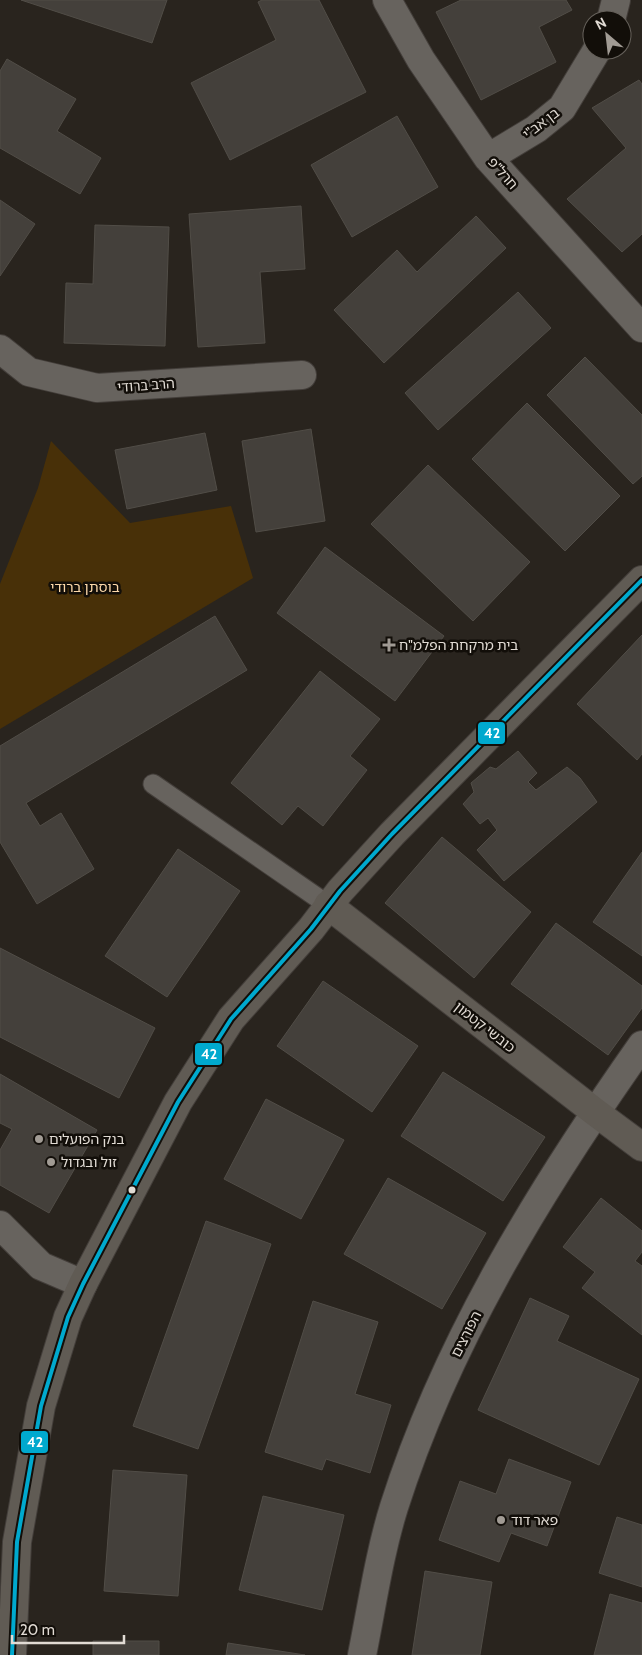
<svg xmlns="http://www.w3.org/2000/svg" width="642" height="1655" viewBox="0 0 642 1655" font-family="Cabin,'Noto Sans Hebrew',sans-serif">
	<rect width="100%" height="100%" fill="#29241e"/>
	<path fill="#483008" d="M51,441L130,523L231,506L253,578L0,729V584L38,488Z"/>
	<path fill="#44403b" stroke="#514d47" d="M21,0H167L152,43Z
		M262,0H319L366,92L230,160L191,83L276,40L258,2Z
		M461,0H566L572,10L539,27L556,62L481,100L436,12Z
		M7,59L76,99L57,131L101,158L80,194L0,148V71Z
		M639,80L642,84V234L622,252L567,199L626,148L592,108Z
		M397,116L438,187L352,237L311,165Z
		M0,200L35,224L0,276Z
		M301,206L305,269L260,272L265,343L198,347L189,214Z
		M476,216L506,248L384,363L334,310L397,250L417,272Z
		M95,225L169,227L165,346L64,343L66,283L93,284Z
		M518,292L551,328L438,430L405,393Z
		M585,357L642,415V476L633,484L547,395Z
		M527,403L620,496L565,551L472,459Z
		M311,429L325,521L256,532L242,441Z
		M205,433L217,490L127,509L115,450Z
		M428,465L530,562L473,621L371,524Z
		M325,547L444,636L395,701L277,613Z
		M215,616L247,670L26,803L40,826L61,813L94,869L37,904L0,842V746Z
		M642,635V754L637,760L577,704Z
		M320,671L380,719L350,756L367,770L323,826L298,806L282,825L231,783Z
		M518,751L537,773L528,782L536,790L567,767L580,778L597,802L504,881L477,850L497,830L488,818L480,824L463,804L474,792L471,783L490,767L496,769Z
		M442,837L531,912L474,978L385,903Z
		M178,849L240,891L167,997L105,956Z
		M642,852V956L593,922Z
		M556,923L642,986V1008L608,1055L511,984Z
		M0,948L155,1028L119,1098L0,1037Z
		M323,981L418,1046L372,1112L277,1046Z
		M443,1072L545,1137L503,1201L401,1136Z
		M0,1074L97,1130L49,1213L0,1185V1150L12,1129L0,1123Z
		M266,1099L344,1140L301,1219L224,1179Z
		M388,1178L486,1233L442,1309L344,1254Z
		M601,1198L642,1231V1252L635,1261L642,1266V1335L582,1288L595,1272L563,1247Z
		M206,1221L271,1244L198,1449L133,1426Z
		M530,1298L569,1316L557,1341L639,1379L599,1465L478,1410Z
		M313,1301L378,1322L355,1394L391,1405L370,1473L326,1459L322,1470L265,1452Z
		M509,1459L571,1482L547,1546L511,1533L499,1562L439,1540L460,1481L496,1494Z
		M113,1470L187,1475L178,1596L104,1591Z
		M263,1496L344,1515L322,1610L239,1590Z
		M617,1517L642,1525V1587L599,1573Z
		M425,1571L492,1582L480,1655H412Z
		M610,1594L642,1603V1655H594Z
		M93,1641H159V1655H93Z
		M228,1643L305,1655H226Z"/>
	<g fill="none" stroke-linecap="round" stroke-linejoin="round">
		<g stroke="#433e3a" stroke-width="21">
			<path id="lane" d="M153,784L328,905"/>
		</g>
		<g stroke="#433e3a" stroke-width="30">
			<path id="street" d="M387,0L421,60L488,158L642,328
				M611,20L616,0
				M488,158L536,129L562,108L597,50
				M0,349L29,372L97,388L302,375
				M0,1225L41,1266L83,1284
				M362,1655C372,1606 379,1555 394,1507C447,1340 542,1187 642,1045"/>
		</g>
		<g stroke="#433e3a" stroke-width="30">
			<path id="secondary" d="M328,905L595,1112L642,1147
				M12,1655L17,1542L41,1406L68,1317L83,1284L178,1102L231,1019L311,929L340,891L392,834L642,580"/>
		</g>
		<use href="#lane" stroke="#67635e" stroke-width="19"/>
		<use href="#street" stroke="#67635e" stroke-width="28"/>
		<use href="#secondary" stroke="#605b54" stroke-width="28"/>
		<g stroke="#120e09" stroke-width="8">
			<path id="bus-1" d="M12,1655L17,1542L41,1406L68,1317L83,1284L178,1102L231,1019L311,929L340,891L392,834L642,580"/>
		</g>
		<use href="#bus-1" stroke="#00a9ce" stroke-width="4"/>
	</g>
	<g fill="#a19b94" stroke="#120e09" stroke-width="2">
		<path d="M386.5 637.5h5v5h5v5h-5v5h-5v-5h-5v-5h5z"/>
		<circle cx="39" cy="1139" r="5"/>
		<circle cx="51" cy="1162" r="5"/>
		<circle cx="501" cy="1520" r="5"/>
	</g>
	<circle fill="#e1dbd4" stroke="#120e09" stroke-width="2" cx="132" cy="1190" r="4.5"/>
	<g text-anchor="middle" stroke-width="5" stroke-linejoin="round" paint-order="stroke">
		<g font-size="14" fill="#e1dbd4" stroke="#120e09">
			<text transform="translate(541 123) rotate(-37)" y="5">בן אב"י</text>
			<text transform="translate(503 173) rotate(49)" y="5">חרל"פ</text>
			<text transform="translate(146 385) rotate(-4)" y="5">הרב ברודי</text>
			<text transform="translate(485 1027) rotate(38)" y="5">כובשי קטמון</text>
			<text transform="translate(466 1334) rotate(-63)" y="5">הפורצים</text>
		</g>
		<g font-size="14" fill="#fcd8a9" stroke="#120e09">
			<text x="85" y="592">בוסתן ברודי</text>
		</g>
		<g font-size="14" fill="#e1dbd4" stroke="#120e09" text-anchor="start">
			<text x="399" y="650">בית מרקחת הפלמ"ח</text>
			<text x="49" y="1144">בנק הפועלים</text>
			<text x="61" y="1167">זול ובגדול</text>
			<text x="511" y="1525">פאר דוד</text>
		</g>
	</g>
	<g stroke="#120e09" stroke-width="2">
		<rect x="477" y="721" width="29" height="24" rx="5" fill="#00a9ce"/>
		<rect x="194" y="1042" width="29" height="24" rx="5" fill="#00a9ce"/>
		<rect x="20" y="1430" width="29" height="24" rx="5" fill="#00a9ce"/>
	</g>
	<g font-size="14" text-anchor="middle" font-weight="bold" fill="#fff">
		<text x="492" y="738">42</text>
		<text x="209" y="1059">42</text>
		<text x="35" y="1447">42</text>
	</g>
	<g transform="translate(607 35) rotate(332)"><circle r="24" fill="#120e09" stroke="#65605a"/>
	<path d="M0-4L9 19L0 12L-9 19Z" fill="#a19b94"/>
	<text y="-8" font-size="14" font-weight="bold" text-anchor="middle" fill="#e1dbd4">N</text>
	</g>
	<path d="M12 1635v8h112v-8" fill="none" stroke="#e1dbd4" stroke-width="2.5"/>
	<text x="20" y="1635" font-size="15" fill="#e1dbd4" stroke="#120e09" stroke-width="4" paint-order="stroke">20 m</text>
</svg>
